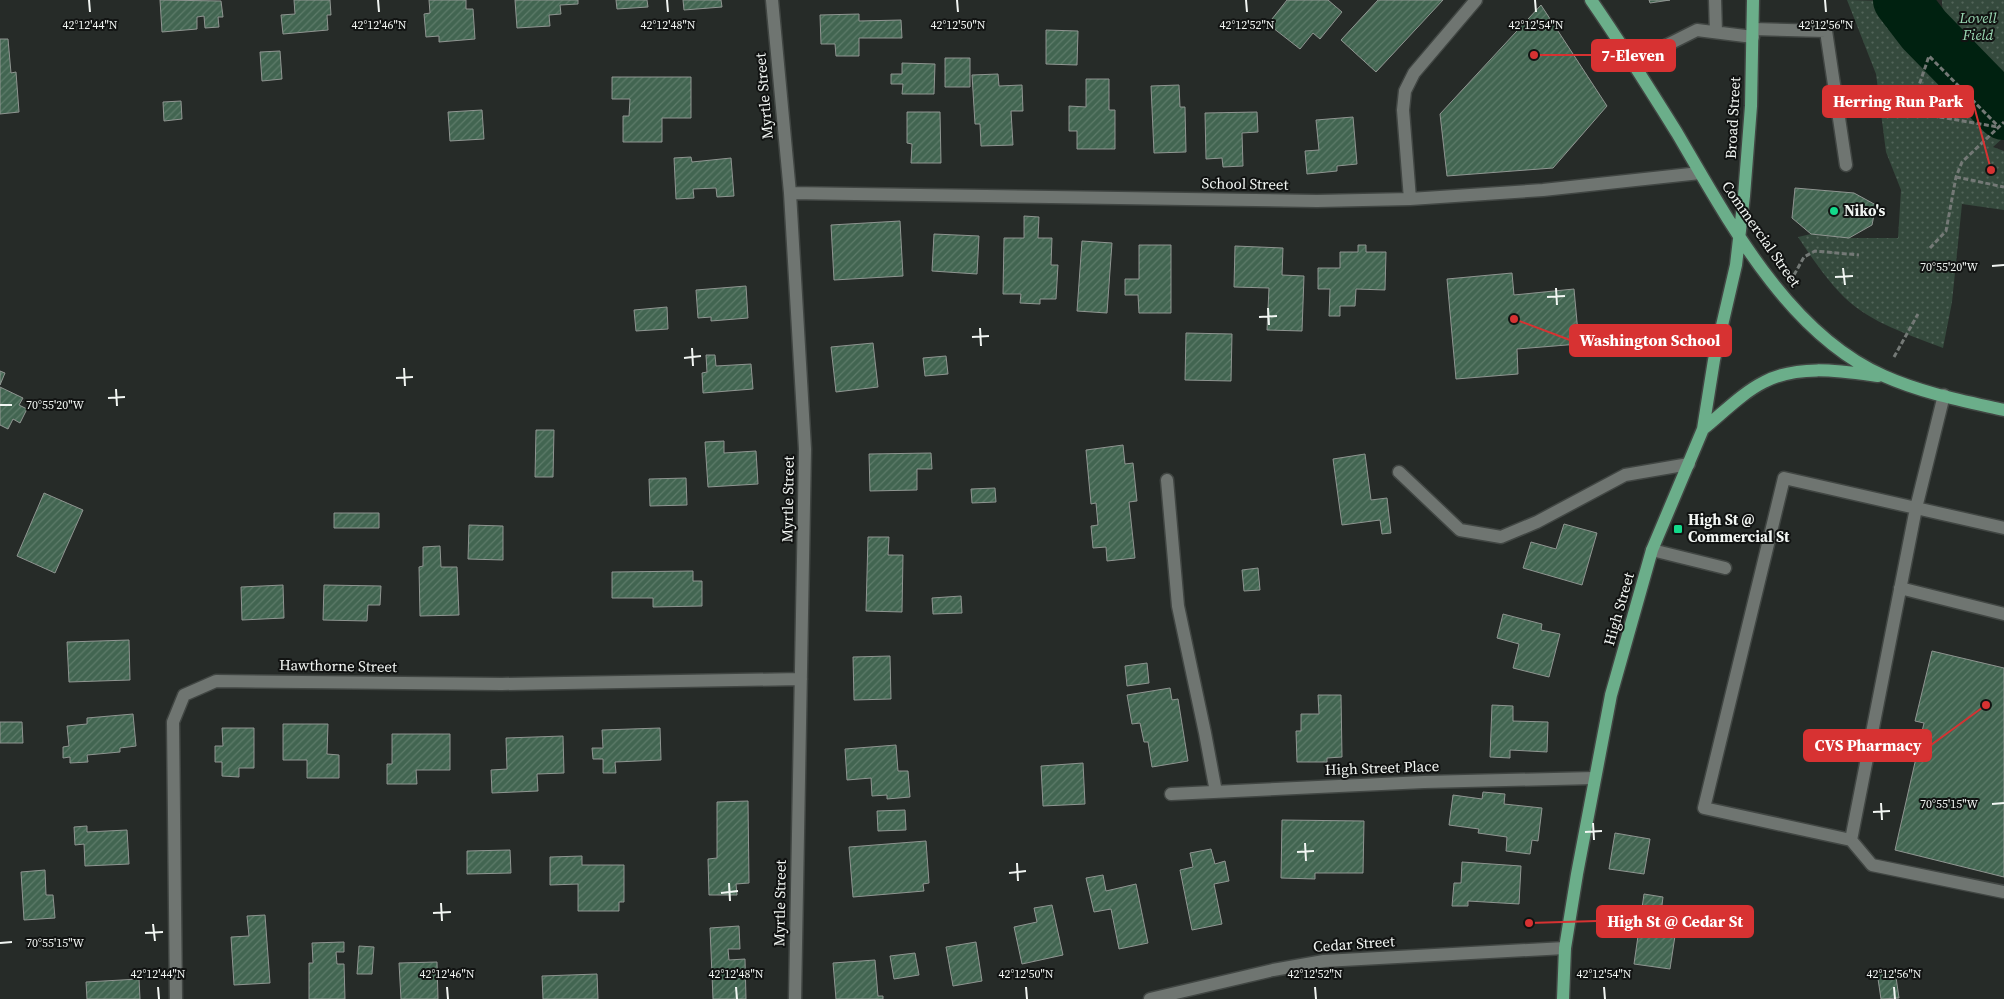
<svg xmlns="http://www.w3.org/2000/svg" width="2004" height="999" viewBox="0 0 2004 999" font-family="'Source Serif 4',serif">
	<defs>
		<pattern id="green-dots" width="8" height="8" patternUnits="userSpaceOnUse" patternTransform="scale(1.25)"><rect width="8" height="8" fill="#354a3d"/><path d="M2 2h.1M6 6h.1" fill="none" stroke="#53655a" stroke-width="1.8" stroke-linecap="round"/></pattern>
		<pattern id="building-hatch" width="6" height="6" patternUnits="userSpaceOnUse" patternTransform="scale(1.25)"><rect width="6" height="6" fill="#426551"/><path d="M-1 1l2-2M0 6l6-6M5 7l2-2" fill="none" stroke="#5e7c6a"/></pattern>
	</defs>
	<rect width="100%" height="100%" fill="#262b28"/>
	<path fill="url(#green-dots)" d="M1847,0L1887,1L2004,123V137L1993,147L2004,151V210L1962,204L1952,302L1943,348C1910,335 1871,323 1845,298C1826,279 1812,258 1798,237L1811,234L1849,238H1898L1901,190L1886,152L1876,74Z
		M1942,0H2004V96C1984,73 1940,32 1942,0Z"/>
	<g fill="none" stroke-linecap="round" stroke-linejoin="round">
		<path stroke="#002110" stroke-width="56" d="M1901,0L1924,30L2004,112"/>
	</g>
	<path fill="url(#building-hatch)" stroke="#8f9591" d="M160,0L221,1L223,17H218L219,27L205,28L204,16L197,17V29L162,32Z
		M294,0H330L331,15H327L328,30L283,34L281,15L295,14Z
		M429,0H466V9H473L475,39L439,42V36L426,37L424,14L430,13Z
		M515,0H578V4L560,5L561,14L549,15L550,26L517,28Z
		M616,0H647L648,7L617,9Z
		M683,0H721L722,7L684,10Z
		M1287,0H1328L1342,12L1320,39L1313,33L1300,49L1268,24Z
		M1378,0H1443L1376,72L1341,40Z
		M1649,0H1670L1650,3Z
		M1541,5L1607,106L1553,168L1447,176L1440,114Z
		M859,14V21L901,20L902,38H859V56H836L835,44H821L820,15Z
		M1046,30L1078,31L1077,65L1046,64Z
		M0,39H8L11,73L16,72L19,112L0,114Z
		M280,51L282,79L262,81L260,52Z
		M945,58H970V87H945Z
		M902,63L935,64L934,94H902L903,84H891V74H902Z
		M998,74L999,86L1022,85L1023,111H1011L1013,145L981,146L980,124H975L972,75Z
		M612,77H691V118H662V142H623V116H629L630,99H612Z
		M1086,79H1109V110H1115V149H1077V131H1069V106L1086,107Z
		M1179,85L1180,107H1185L1186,152L1154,153L1151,86Z
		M181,101L182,119L164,121L163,102Z
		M482,110L484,139L450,141L448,112Z
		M907,112H940L941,163H911L912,144L907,143Z
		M1257,112L1258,132L1242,133L1243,166L1223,167L1222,158L1206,159L1205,113Z
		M1353,117L1357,164L1337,166V171L1307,174L1305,151L1319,150L1316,120Z
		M691,157L692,162L731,158L734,196L717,197L716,188L693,189L694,198L676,199L674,158Z
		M1795,188L1854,193L1876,205L1872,225L1849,238L1811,234L1792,218Z
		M1024,216L1039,217L1038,238H1052L1051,265H1058L1056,299H1040V304L1020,303L1021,294H1003L1004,238H1024Z
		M900,221L903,276L834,280L831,225Z
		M934,234L979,236L977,274L932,271Z
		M1082,241L1112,243L1107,313L1077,311Z
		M1139,245H1171V313H1139L1138,295H1125V279H1139Z
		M1358,245H1366V252H1386L1385,290L1356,289L1355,306H1340V316H1329L1330,289H1318V268H1340V252H1358Z
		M1235,246L1283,248L1282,275L1304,276L1302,331L1267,330L1269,288L1234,287Z
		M1512,273L1514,295L1574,289L1579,344L1517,349L1518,374L1456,379L1447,279Z
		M746,286L748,318L711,321V317L698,318L696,290Z
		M667,307L668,329L636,331L634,310Z
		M1186,333L1232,334L1231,381L1185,380Z
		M873,343L878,387L836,392L831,347Z
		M706,355H715L716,366L751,364L753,389L703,393L702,373L707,372Z
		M946,356L948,374L925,376L923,358Z
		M0,371L5,373L0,385Z
		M0,387L23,398L19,405L27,409L20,423L13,419L8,429L0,425Z
		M536,430H554L553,477H535Z
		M724,441V453L756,451L758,484L708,487L705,442Z
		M1123,445L1125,464L1133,463L1137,501L1129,502L1135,558L1107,561L1106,547L1093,548L1091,526L1098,525L1096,503L1091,504L1086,450Z
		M931,453L932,469H917V490L870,491L869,454Z
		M1365,454L1371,500L1387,498L1391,533L1382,534L1380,520L1342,525L1333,459Z
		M686,478L687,505L650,506L649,479Z
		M995,488L996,502L972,503L971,489Z
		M44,493L83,510L55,573L17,556Z
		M334,513H379V528H334Z
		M1564,524L1597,533L1582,585L1523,568L1531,542L1556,549Z
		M469,525L503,526V560L468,559Z
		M868,537H889L888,555H903L902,612L866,611Z
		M440,546L441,567H457L459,615L420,616L419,567L423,566V547Z
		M1258,568L1260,590L1244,591L1242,570Z
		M693,571V581H702V606L653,607V598H612V572Z
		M283,585L284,618L242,620L241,587Z
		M324,585L381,586L380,605H368L367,621L323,620Z
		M961,596L962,613L933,614L932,598Z
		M1503,614L1542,624L1541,630L1560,634L1549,677L1513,668L1519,644L1497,638Z
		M129,640L130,680L69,682L67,642Z
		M1932,651L2004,668V877L1895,850L1924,723L1915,721Z
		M890,656L891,699L854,700L853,657Z
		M1147,663L1149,683L1127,686L1125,666Z
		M1170,688L1172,700L1178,699L1188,761L1152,767L1148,742H1144L1140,723L1132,724L1127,695Z
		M1318,695H1341L1342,757L1327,758V762H1297L1296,731H1301V714H1319Z
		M1492,705L1513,706V721L1548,722L1547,752L1510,750V758L1490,757Z
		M133,714L136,746L120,748V752L87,755L88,762L70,763V757L63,758V747L69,746L67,726L87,724V718Z
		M0,722H22L23,743H0Z
		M283,724H328L327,754L339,755V778H307V760H283Z
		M222,728H254V768H239V777L222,776V762H215V746H223Z
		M660,728L661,760L615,762L616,773H603V759H593L592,748H603L602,730Z
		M392,734H450V770H416L417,784H387V764H392Z
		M563,736L564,773L537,774L538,791L492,793L491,770L507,769L506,738Z
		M896,745L898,771H908L910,797L887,799V795L872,796L871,778L847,780L845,749Z
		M1083,763L1085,804L1043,806L1041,766Z
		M1483,792L1505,794L1504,804L1542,808L1538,841L1532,840L1530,854L1506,851L1507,837L1478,833L1479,829L1449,825L1453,795L1482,799Z
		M748,801L749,883L736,884L737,895H709L708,859L717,858V802Z
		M905,810L906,830L878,831L877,811Z
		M1282,820L1364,821L1363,873H1315V879L1281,878Z
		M87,826V832L127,830L129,864L85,866L84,844L75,845L74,827Z
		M1615,833L1650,839L1644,874L1609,869Z
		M926,841L929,883L923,884L924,891L853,897L849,847Z
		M1211,849L1215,864L1225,861L1229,881L1214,884L1222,924L1192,930L1180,870L1193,867L1190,853Z
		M510,850L511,873L467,874V851Z
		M582,856V865H624V902H619V911H578V884L550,885V857Z
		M1462,862L1521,866L1519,904L1468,901V906H1452L1454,883H1461Z
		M45,870L46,895H53L55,918L24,920L21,872Z
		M1103,875L1106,891L1136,884L1148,943L1119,949L1111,909L1094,912L1086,878Z
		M1644,894L1663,897L1661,913L1678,916L1670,969L1634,964Z
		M1052,905L1063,955L1022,964L1014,927L1037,922L1034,908Z
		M265,915L270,983L234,985L231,937L249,936L247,916Z
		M739,926L740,949H728L729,960L745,959L746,999H713L710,928Z
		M344,942V952H336L337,964H344L345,999H309V963H313L312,943Z
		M976,942L982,981L953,986L946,947Z
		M359,946L374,947L372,974H357Z
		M915,953L919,975L894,979L890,956Z
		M875,960L878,996H883V999H836L833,963Z
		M437,962L438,999H401L399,963Z
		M1895,970L1899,998L1881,999L1877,972Z
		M597,974L598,999H543L542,976Z
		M139,979L140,999H87L86,982Z"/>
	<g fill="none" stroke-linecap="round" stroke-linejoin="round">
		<g stroke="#414643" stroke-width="15">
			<path id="minor" d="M772,0L790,193L805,449L795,999
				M1715,0L1716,32
				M1753,29L1826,31L1846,165
				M1633,62L1697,30L1753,37
				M790,193L1317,201L1410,199L1543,190L1700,173
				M1410,199L1403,110L1405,91L1414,73L1476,0
				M1944,395L1916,508L1851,840L1704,808L1784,478L2004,528
				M1399,472L1460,530L1501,537L1537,522L1625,475L1689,464
				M1167,480L1178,606L1205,733L1216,792
				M1652,550L1725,568
				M1900,588L2004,614
				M1171,794L1424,782L1594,778
				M1851,840L1872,865L2004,892
				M176,999L173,722L184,695L216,681L502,684L801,679
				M1150,999L1273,970L1324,961L1565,948"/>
		</g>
		<g stroke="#414643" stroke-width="15">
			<path id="major" d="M1591,0C1621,43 1649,88 1677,133C1728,220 1788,334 1884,376C1922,393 1964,401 2004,410
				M1703,429C1723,413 1742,393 1764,382C1798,364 1841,371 1878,376
				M1563,999L1565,948L1577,874L1611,695L1652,550L1703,429L1714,360L1736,265L1744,196L1751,106L1753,0"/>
		</g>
		<path stroke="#747976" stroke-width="3" stroke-dasharray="5 2.5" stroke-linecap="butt" d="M1880,110L1910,112L1998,127
			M1910,112L1929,56L1999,127
			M1956,177L2004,187
			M1930,248L1946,231L1956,177L1962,162L2004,122
			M1794,275L1804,257L1815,251L1859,255
			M1894,357L1918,314"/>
		<use href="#minor" stroke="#6f7571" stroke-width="12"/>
		<use href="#major" stroke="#6bae8a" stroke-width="12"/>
	</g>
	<path fill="none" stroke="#f2f6f3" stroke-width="2" d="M89,0L90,12M378,0L379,12M667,0L668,12M957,0L958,12M1246,0L1247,12M1535,0L1536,12M1825,0L1826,12M1992,266L2004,265M1843,268L1845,285M1835,277L1853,276M1556,288L1557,305M1547,297L1565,296M1268,308L1269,325M1259,317L1277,316M980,328L981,346M972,337L989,336M692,348L693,366M684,358L701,356M404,368L405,386M396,378L413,377M116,389L117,406M108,398L125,397M0,405H12M1881,803L1882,820M1992,804L2004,803M1873,812L1890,811M1593,823L1594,840M1585,832L1602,831M1305,843L1306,861M1297,852L1314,851M1017,863L1018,881M1009,873L1026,871M729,883L730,901M721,893L738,891M441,903L442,921M433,913L451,912M153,924L155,941M145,933L163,932M0,943L12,942M158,987L159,999M447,987L448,999M736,987L737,999M1026,987L1027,999M1315,987L1316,999M1604,987L1605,999M1894,987L1895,999"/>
	<g fill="#13d98a" stroke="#111312" stroke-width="2">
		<circle cx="1834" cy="211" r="5"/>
		<rect x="1673" y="524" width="10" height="10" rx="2.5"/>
	</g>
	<g text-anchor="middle" stroke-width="4" stroke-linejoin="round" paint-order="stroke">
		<g font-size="15" font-style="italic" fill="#9ad8b3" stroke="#111312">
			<text x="1978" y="23">Lovell<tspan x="1978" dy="17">Field</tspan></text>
		</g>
		<g font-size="15" fill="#f2f6f3" stroke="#111312">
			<text transform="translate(764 96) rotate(-95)" y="5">Myrtle Street</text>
			<text transform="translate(1733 118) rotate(-87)" y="5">Broad Street</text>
			<text transform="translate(1245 184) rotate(1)" y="5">School Street</text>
			<text transform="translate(1761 234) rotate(55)" y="5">Commercial Street</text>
			<text transform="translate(788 499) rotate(-89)" y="5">Myrtle Street</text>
			<text transform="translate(1619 609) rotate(-74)" y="5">High Street</text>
			<text transform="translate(338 666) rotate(1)" y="5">Hawthorne Street</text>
			<text transform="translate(1382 768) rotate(-2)" y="5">High Street Place</text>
			<text transform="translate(780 903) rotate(-89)" y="5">Myrtle Street</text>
			<text transform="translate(1354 944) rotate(-4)" y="5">Cedar Street</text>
		</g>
		<g font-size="15" font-weight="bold" fill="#f2f6f3" stroke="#111312" text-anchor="start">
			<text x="1844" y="216">Niko's</text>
			<text x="1688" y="525">High St @<tspan x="1688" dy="17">Commercial St</tspan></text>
		</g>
	</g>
	<g font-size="12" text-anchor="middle" fill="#f2f6f3" stroke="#111312" stroke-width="4" stroke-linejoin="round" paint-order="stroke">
		<text x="90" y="29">42°12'44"N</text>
		<text x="379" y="29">42°12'46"N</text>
		<text x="668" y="29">42°12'48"N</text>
		<text x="958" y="29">42°12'50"N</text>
		<text x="1247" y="29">42°12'52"N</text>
		<text x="1536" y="29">42°12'54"N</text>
		<text x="1826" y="29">42°12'56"N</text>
		<text x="1949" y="271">70°55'20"W</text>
		<text x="55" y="409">70°55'20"W</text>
		<text x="1949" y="808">70°55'15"W</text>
		<text x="55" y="947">70°55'15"W</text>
		<text x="158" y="978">42°12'44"N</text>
		<text x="447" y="978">42°12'46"N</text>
		<text x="736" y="978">42°12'48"N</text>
		<text x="1026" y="978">42°12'50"N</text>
		<text x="1315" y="978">42°12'52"N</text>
		<text x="1604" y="978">42°12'54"N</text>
		<text x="1894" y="978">42°12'56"N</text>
	</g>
	<path fill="none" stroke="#d73232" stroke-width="2" d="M1534 55L1592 55M1991 170L1973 102M1514 319L1570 340M1986 705L1931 745M1529 923L1597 921"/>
	<g fill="#d73232" stroke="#111312" stroke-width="2">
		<circle cx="1534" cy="55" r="5"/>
		<circle cx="1991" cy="170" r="5"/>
		<circle cx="1514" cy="319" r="5"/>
		<circle cx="1986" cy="705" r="5"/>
		<circle cx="1529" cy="923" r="5"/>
	</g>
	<g fill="#d73232" stroke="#d73232" stroke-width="2">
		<rect x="1592" y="40" width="83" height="31" rx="5"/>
		<rect x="1823" y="86" width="150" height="31" rx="5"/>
		<rect x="1570" y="325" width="161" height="31" rx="5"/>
		<rect x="1804" y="730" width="127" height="31" rx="5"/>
		<rect x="1597" y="906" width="156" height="31" rx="5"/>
	</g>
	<g font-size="16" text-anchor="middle" font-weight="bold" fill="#fff">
		<text x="1633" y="61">7-Eleven</text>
		<text x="1898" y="107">Herring Run Park</text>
		<text x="1650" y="346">Washington School</text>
		<text x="1868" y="751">CVS Pharmacy</text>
		<text x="1675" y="927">High St @ Cedar St</text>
	</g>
</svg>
